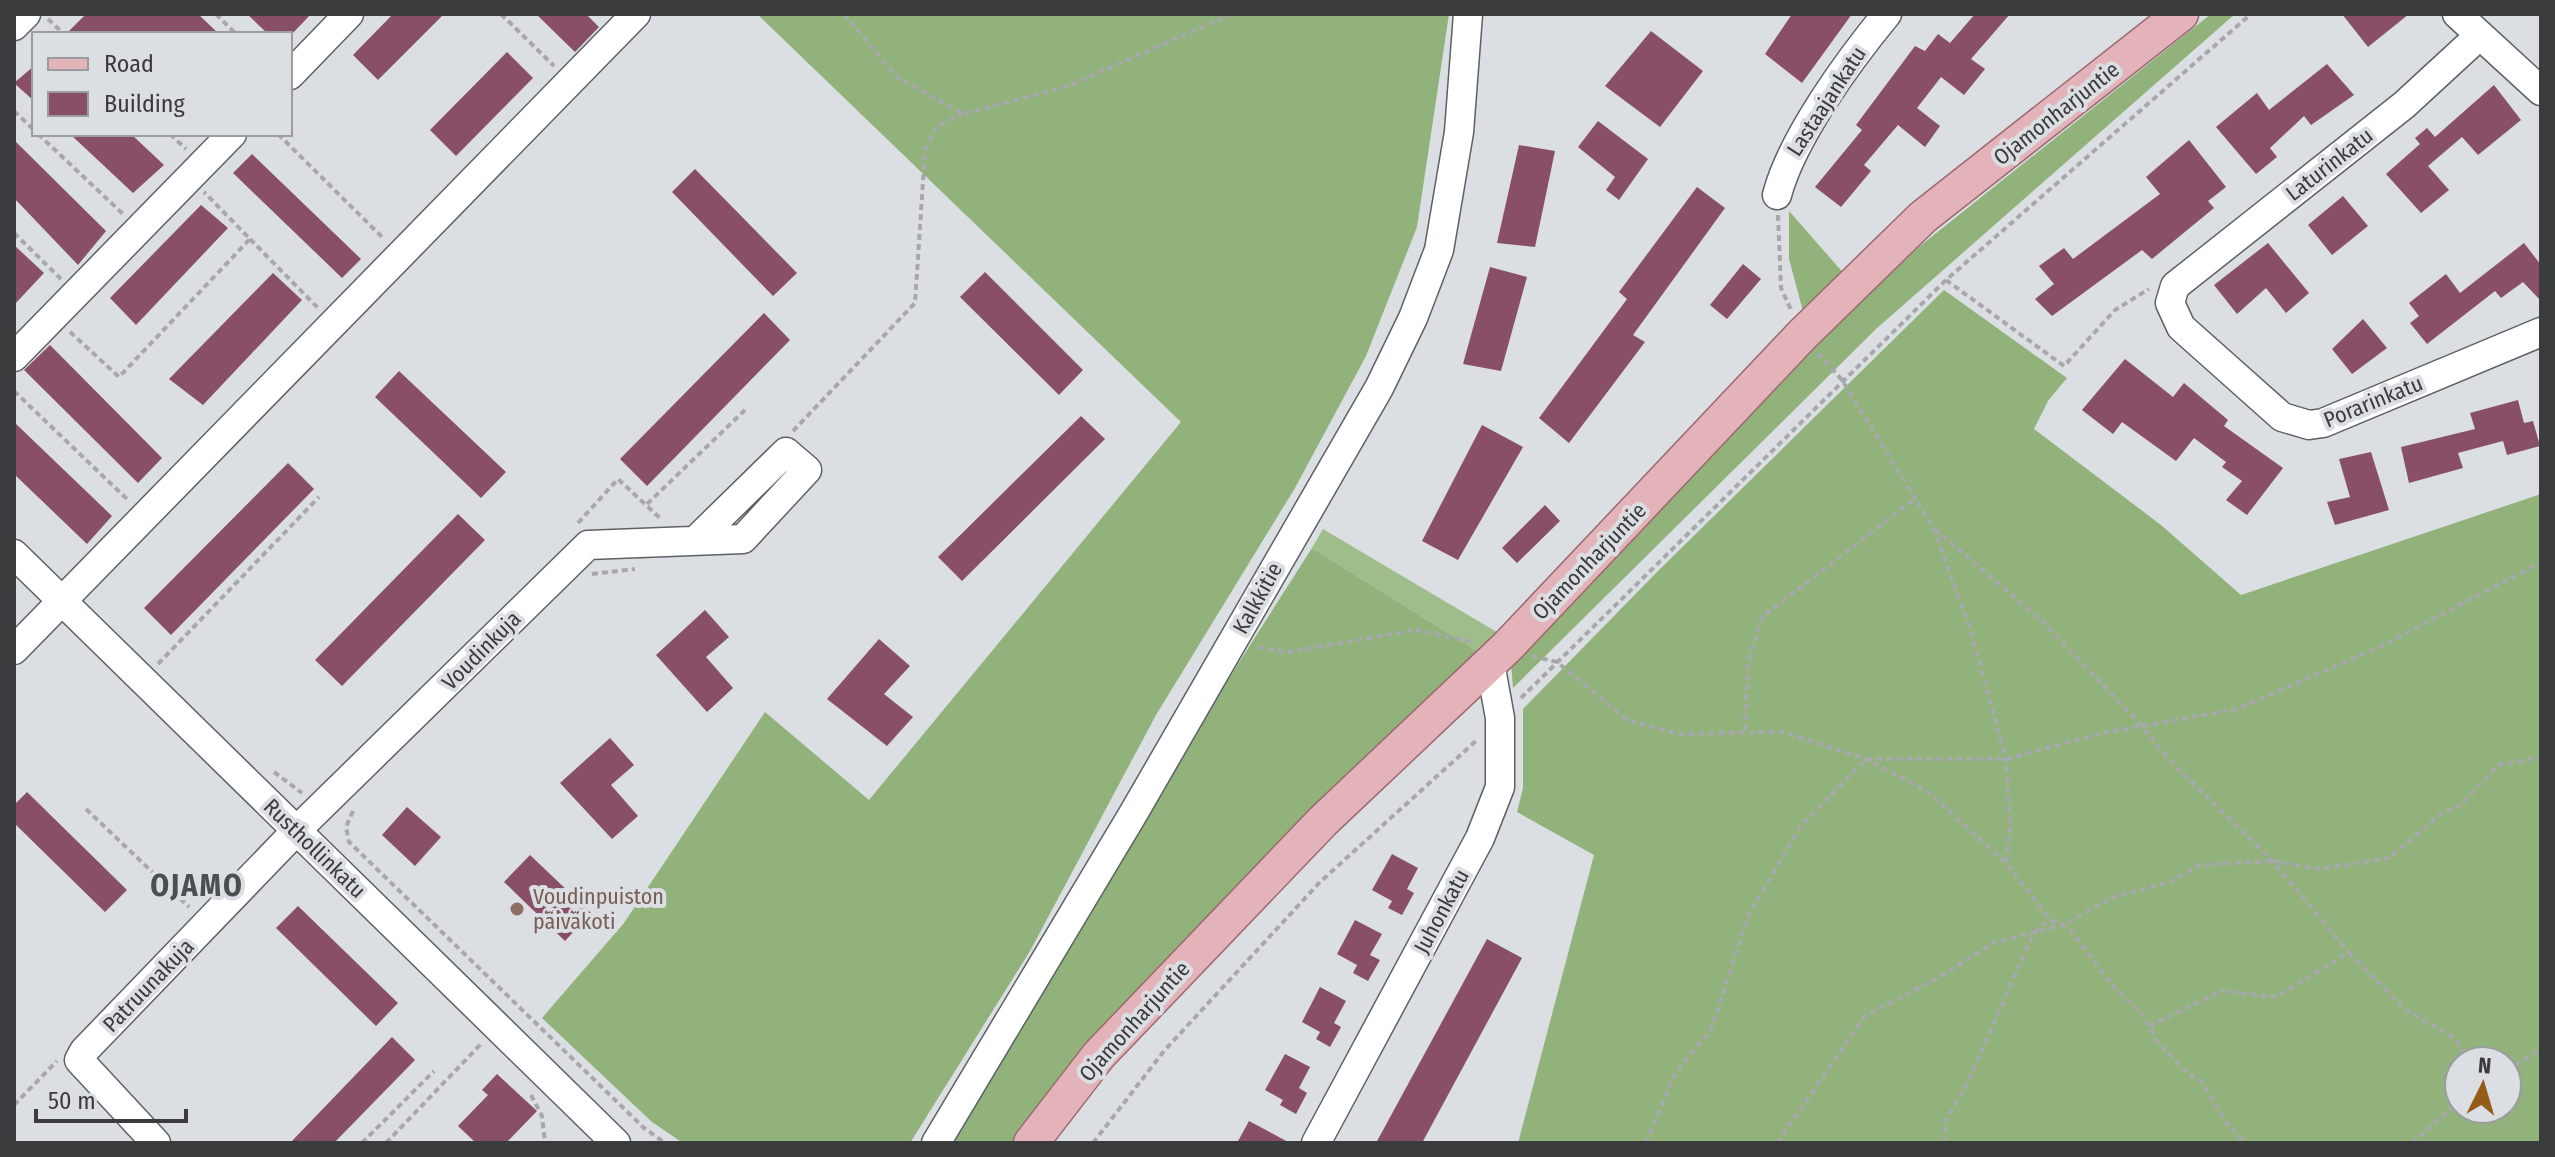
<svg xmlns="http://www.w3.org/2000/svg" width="2555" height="1157" viewBox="0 0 2555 1157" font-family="'Fira Sans Condensed',sans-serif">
	<rect width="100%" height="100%" fill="#dbdee2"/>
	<path fill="#9fbd8b" d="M1323,529L1500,634L1480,653L1312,548Z"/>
	<path fill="#91b27b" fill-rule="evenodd" d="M757,14H1449L1417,227L1366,356L1295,488L1156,715L1030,951L910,1143H683L652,1122L542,1018L624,923L765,712L869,800L1181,422Z
		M2211,14H2235L1876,329L1513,688L1511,663L1525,643L1824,336L1920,246Z
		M1789,211L1846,276L1804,315L1789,259Z
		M1944,290L2067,378L2048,401L2034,429L2161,525L2241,595L2541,494V1143H1518L1594,855L1517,812L1523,788V709L1656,573ZM2507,1061V1109H2459V1061Z
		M1312,548L1480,653C1311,804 1153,966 1011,1143H947L1187,744Z"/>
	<path fill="#894f68" d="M86,14H198L219,34H66Z
		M247,14H311L292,34H268Z
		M393,14H444L378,80L353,55Z
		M536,14H586L599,27L575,52Z
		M1792,14H1852L1802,83L1765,54Z
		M1975,14H2010L1971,59L1985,69L1964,95L1941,77L1917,108L1940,126L1925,147L1898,125L1864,165L1871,171L1841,207L1815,187L1862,130L1856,125L1915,46L1925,51L1938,34L1950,43Z
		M2342,14H2409L2368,47Z
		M1651,31L1703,71L1660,127L1605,86Z
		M507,52L533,78L456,156L430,130Z
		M2327,64L2354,95L2311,125L2304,116L2270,148L2277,157L2256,174L2216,127L2257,93L2269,110Z
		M34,66V101L14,83Z
		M2494,85L2521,120L2478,155L2462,137L2428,166L2449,190L2421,213L2386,174L2420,144L2415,138L2427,128L2435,137Z
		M1598,121L1648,159L1619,200L1606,190L1615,177L1578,147Z
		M70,134H131L164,165L133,193Z
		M14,140L106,231L78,265L14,198Z
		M2189,140L2226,187L2208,201L2214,208L2152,259L2142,250L2052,316L2035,299L2054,284L2039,266L2064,248L2073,259L2160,194L2146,177Z
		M1519,145L1555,151L1535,247L1497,243Z
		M252,154L361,259L342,278L233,173Z
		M695,169L797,273L773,296L672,192Z
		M1697,187L1725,208L1633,335L1645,342L1569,443L1539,418L1627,299L1619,292Z
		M2343,196L2368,226L2332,255L2308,225Z
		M201,205L228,228L136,325L110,298Z
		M2268,243L2309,293L2286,313L2266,288L2237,314L2214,285Z
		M2524,243L2541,265V301L2523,282L2501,298L2495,291L2427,344L2410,323L2419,316L2409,303L2446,274L2460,293Z
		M14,245L44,273L14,305Z
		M1743,264L1761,279L1727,319L1710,305Z
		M1490,267L1527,277L1501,371L1463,364Z
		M985,272L1083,370L1059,395L960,297Z
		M273,273L302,300L203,405L169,379Z
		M764,313L790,340L647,486L620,459Z
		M2363,319L2387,348L2352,374L2332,349Z
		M50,345L162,458L138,483L24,370Z
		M2125,359L2173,397L2184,383L2228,420L2224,426L2283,468L2247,515L2226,500L2242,481L2222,467L2226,462L2194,438L2176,461L2122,422L2113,434L2082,410Z
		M399,371L506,472L481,498L375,397Z
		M2518,400L2524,423L2533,421L2540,446L2507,455L2503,441L2458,453L2463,468L2409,483L2401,447L2475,429L2470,413Z
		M1081,416L1105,439L962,581L938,557Z
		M14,422L112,516L87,544L14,474Z
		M1482,425L1523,447L1458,560L1422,541Z
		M2371,452L2389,510L2335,525L2327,502L2350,497L2339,459Z
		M288,463L314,489L171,635L144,608Z
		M1545,505L1560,521L1517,563L1502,548Z
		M458,514L485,540L342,686L315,660Z
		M705,610L729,637L706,657L733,688L707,712L656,655Z
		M879,639L910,666L884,694L913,717L887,746L827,699Z
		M610,738L634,765L611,785L638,816L612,839L560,783Z
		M27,792L127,890L105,912L14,823V805Z
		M407,807L441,837L415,866L382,835Z
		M1392,854L1418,868L1407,889L1414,893L1402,915L1388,908L1392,901L1372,890Z
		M530,855L591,913L565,941L504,882Z
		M298,906L398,1003L376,1026L276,928Z
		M1355,920L1382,934L1370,955L1380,960L1368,981L1353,973L1357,965L1337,954Z
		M1487,939L1522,958L1422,1143H1376Z
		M1320,987L1346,1001L1334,1023L1341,1027L1330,1047L1316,1039L1320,1032L1302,1022Z
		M392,1037L415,1060L334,1143H290Z
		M1285,1054L1310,1067L1299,1088L1307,1093L1296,1114L1280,1105L1283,1100L1265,1090Z
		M497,1074L537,1111L506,1143H476L458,1126L488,1095L482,1090Z
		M1249,1121L1290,1143H1237Z"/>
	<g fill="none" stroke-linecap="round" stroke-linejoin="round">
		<g stroke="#5e6163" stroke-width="31">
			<path id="minor" d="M2457,14L2541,91
				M14,26L26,14
				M2479,36L2404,105L2175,286L2170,303L2181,327L2282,417L2309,425L2323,423L2541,332
				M290,75L349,14
				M1777,195C1792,138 1849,60 1887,14
				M14,357L232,134
				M14,554L616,1143
				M14,650L636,14
				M156,1143L79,1060L84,1051L297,830L588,545L743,539L807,470L786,452L696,540
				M936,1143L1133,814L1379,388L1413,318L1439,250L1459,132L1468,14
				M1316,1143L1480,838L1500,787V718L1490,663"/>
		</g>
		<g stroke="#9d686f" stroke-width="37">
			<path id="major" d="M1031,1143L1099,1055L1323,821L1507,647L1802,335L1923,217L2181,14"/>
		</g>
		<path stroke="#a6a8ab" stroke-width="4" stroke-dasharray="6 4" stroke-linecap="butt" d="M216,14L236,34
			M501,14L554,66
			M844,14L897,77L963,114L1068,86L1232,14
			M48,19L64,34
			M14,111L34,130
			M38,134L123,214
			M170,134L186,149
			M278,134L384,239
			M1778,215L1781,288L1792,312
			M14,233L61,279
			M250,239L318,308
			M1946,280L2064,366L2115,310L2149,289
			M70,332L119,377L250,239L204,192
			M1818,353L1842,380L1933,527L1969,625L2006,759L2010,829L2006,863
			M14,391L129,501
			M793,431L915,303L925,151L937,126L963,114
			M647,504L745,410
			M578,523L618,479L662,520
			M1935,529L2042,621L2142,726L2169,760L2273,861L2349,953
			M592,574L635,569
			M1258,647L1288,652L1416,630L1473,642
			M1532,656L1557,662L1627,720L1678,734L1782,732L1866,759L1927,791L2006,863L2049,918L2063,925
			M158,664L319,497
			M1521,698L1946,280L2251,14
			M1745,730L1748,662L1762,617L1916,498
			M274,772L302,793
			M86,809L189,907
			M353,811L346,827L349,842L644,1128L665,1143
			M2061,924L2069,928L2113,986L2144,1016L2156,1040L2188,1074L2201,1081L2226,1122L2245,1143
			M2149,1026L2222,991L2275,997L2349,953L2406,1010L2456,1039L2467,1061
			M2507,1070L2541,1049
			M531,1095L542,1116L545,1143
			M14,1105L57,1061
			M362,1143L434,1071
			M386,1143L481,1044
			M1093,1143L1164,1051L1320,882L1477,740
			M1646,1143L1676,1072L1711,1030L1747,918L1800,827L1866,759H2006L2103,733L2237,709L2380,647L2541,562
			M1777,1143L1865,1016L1938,978L1993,943L2063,925L2113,897L2170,882L2200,865L2273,861L2319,869L2389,858L2441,814L2461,805L2498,765L2541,757
			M1945,1143V1122L1969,1080L2027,948C2033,936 2037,922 2053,922
			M2412,1143L2459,1102"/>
		<use href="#minor" stroke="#fff" stroke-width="28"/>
		<use href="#major" stroke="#e4b3b9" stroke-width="34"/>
	</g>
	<circle fill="#8d6e63" stroke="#dbdee2" stroke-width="3" cx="517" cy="909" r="8"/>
	<g text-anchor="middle" stroke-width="8" stroke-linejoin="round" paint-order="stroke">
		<g font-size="22" fill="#3a3b3d" stroke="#dbdee2">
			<text transform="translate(1826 101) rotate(-57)" y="8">Lastaajankatu</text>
			<text transform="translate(2056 113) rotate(-38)" y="8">Ojamonharjuntie</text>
			<text transform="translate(2329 164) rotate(-38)" y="8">Laturinkatu</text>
			<text transform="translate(2373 401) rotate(-22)" y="8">Porarinkatu</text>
			<text transform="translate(1589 561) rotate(-46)" y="8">Ojamonharjuntie</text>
			<text transform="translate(1257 598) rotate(-61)" y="8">Kalkkitie</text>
			<text transform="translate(481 650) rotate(-45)" y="8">Voudinkuja</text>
			<text transform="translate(315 848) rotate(44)" y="8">Rusthollinkatu</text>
			<text transform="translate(1441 911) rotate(-62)" y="8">Juhonkatu</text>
			<text transform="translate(148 985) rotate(-46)" y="8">Patruunakuja</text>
			<text transform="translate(1134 1021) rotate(-48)" y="8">Ojamonharjuntie</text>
		</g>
		<g font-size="22" fill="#785e54" stroke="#dbdee2" text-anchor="start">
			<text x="533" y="904">Voudinpuiston<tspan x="533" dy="25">päiväkoti</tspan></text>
		</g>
		<g font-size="30" font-weight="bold" letter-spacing="2" fill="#4c4f51" stroke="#dbdee2">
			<text x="197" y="896">OJAMO</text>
		</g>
	</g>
	<rect width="2555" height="1157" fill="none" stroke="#3a3b3d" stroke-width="32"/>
	<rect x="32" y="32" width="260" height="104" fill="#dbdee2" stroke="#9b9da0" stroke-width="2"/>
	<rect x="48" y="58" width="40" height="12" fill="#e4b3b9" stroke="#9b9da0" stroke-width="2"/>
	<text x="104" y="72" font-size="24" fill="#3a3b3d">Road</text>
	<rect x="48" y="92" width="40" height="24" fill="#894f68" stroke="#9b9da0" stroke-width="2"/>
	<text x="104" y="112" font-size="24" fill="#3a3b3d">Building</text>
	<g transform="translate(2483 1085) rotate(5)"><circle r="38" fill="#dbdee2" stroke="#9b9da0" stroke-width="2"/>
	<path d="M0-6L14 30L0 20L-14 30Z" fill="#955c18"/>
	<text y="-12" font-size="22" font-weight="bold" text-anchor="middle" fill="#3a3b3d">N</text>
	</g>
	<path d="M36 1109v12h150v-12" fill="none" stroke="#3a3b3d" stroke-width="4"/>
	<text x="48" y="1109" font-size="24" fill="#3a3b3d" stroke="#dbdee2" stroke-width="6" paint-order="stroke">50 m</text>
</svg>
